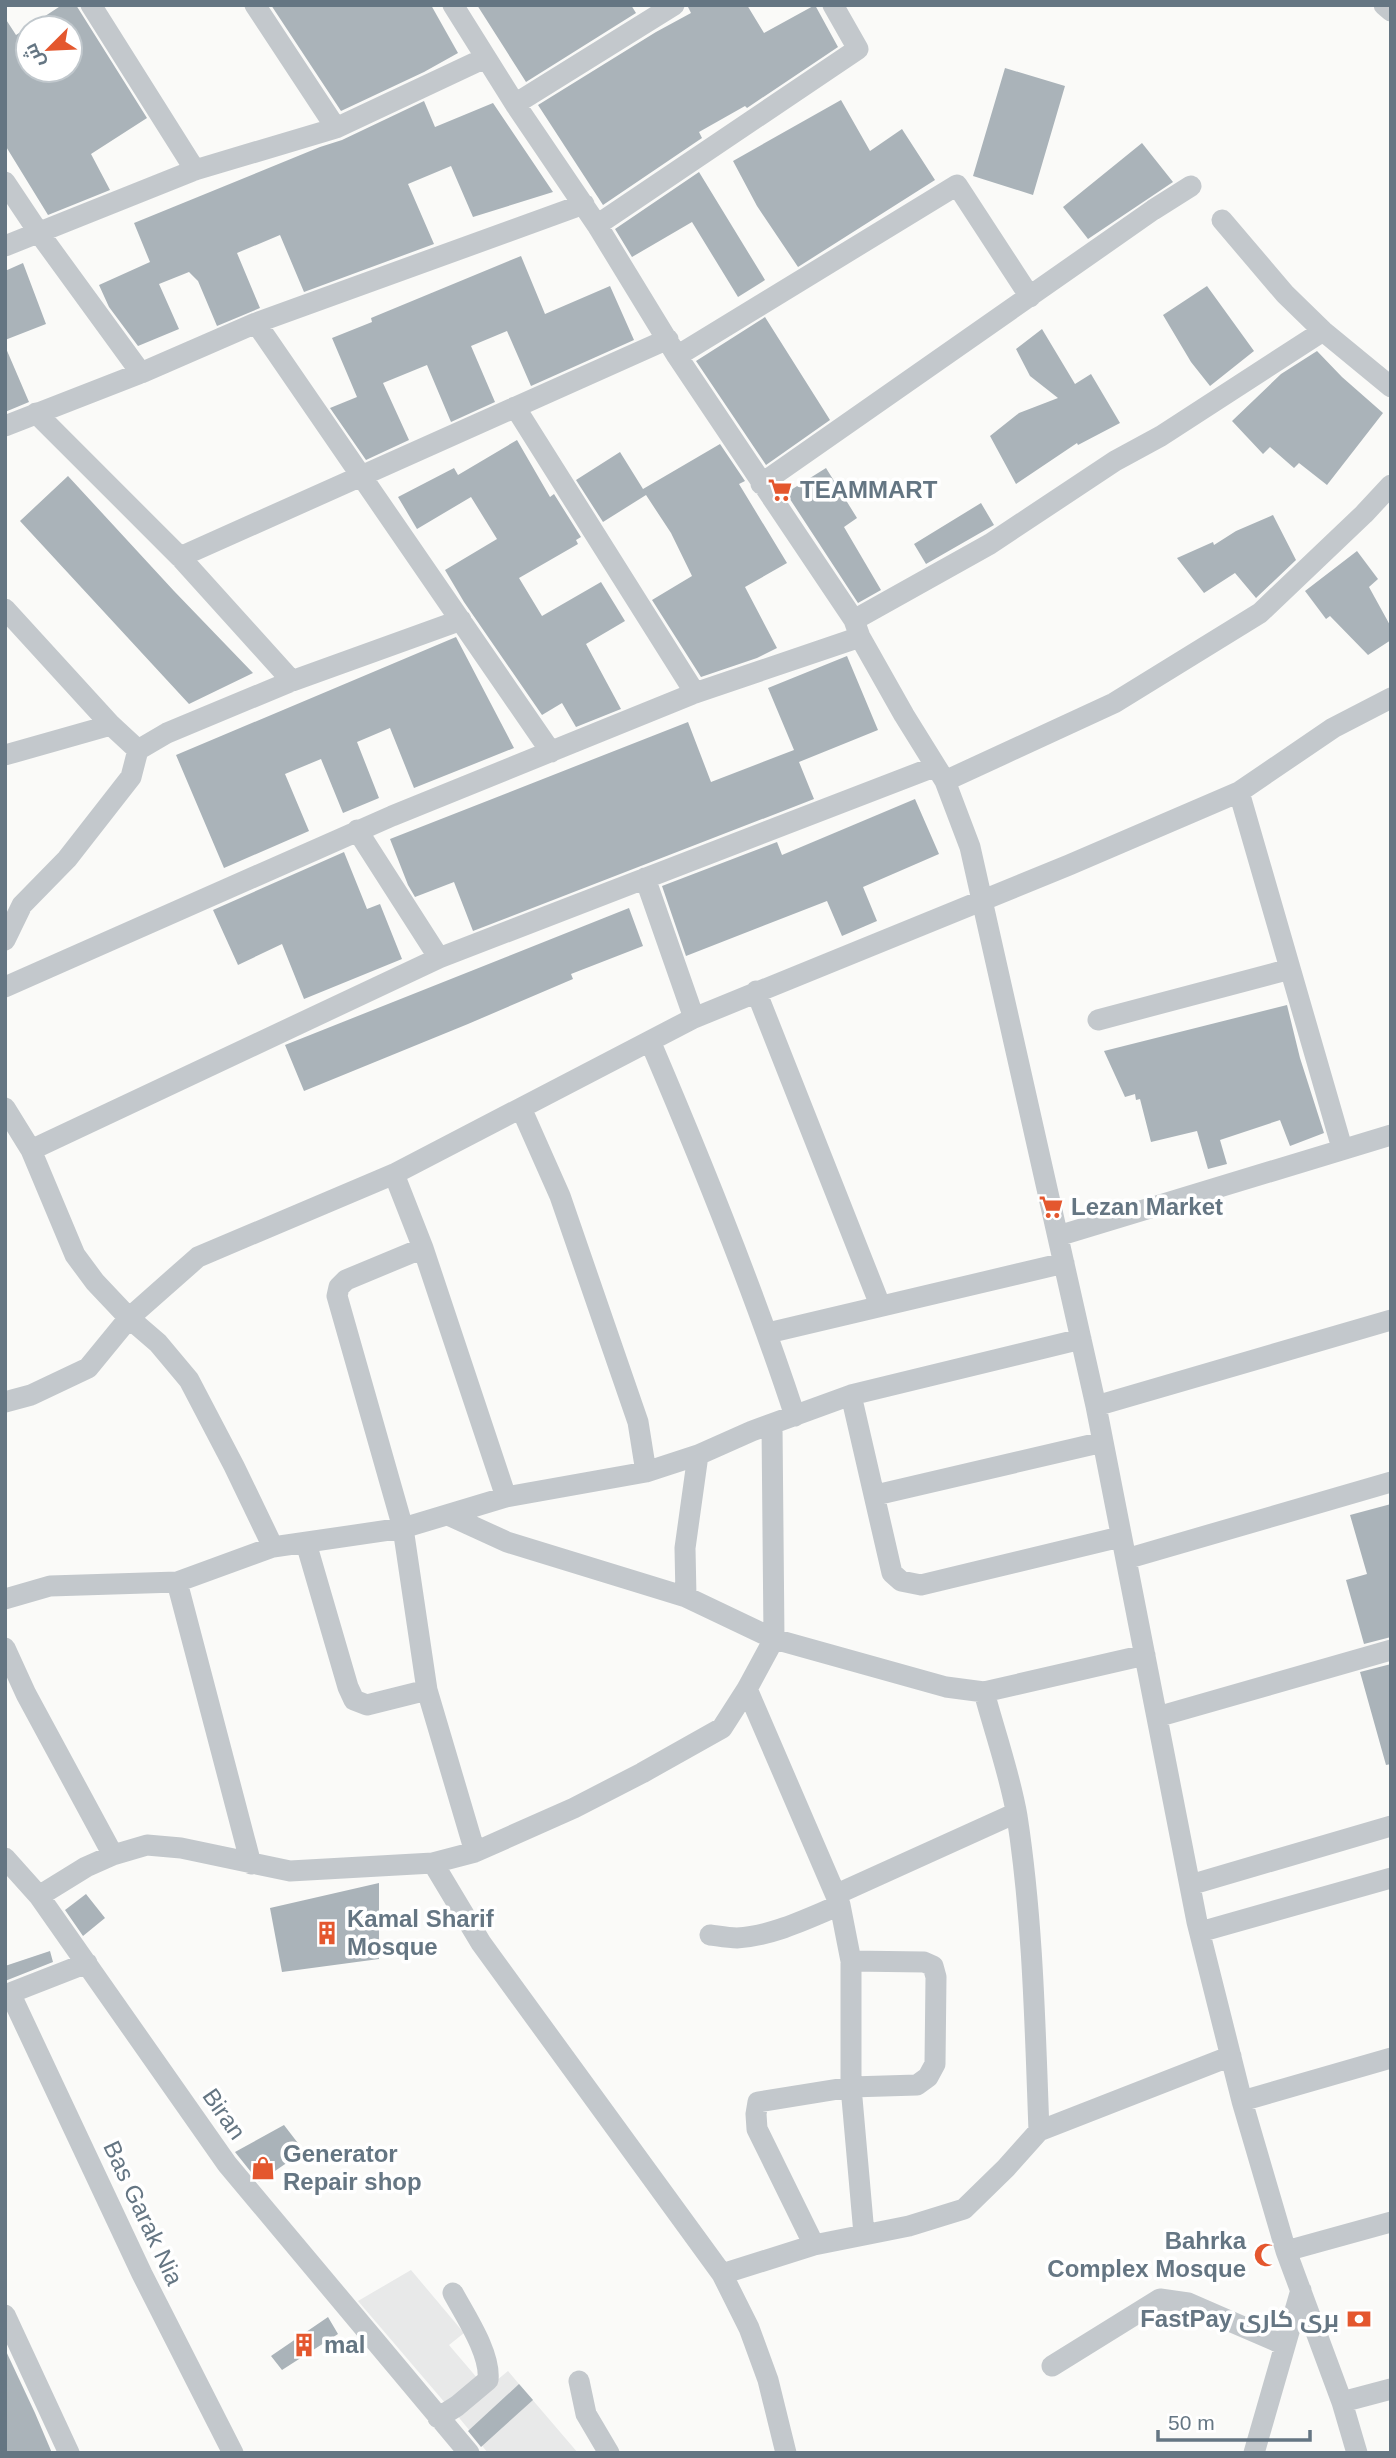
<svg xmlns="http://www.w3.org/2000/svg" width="1396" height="2458" viewBox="0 0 1396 2458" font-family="Helvetica,Cairo,sans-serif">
	<rect width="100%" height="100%" fill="#fafaf8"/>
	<path fill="#e8e9e9" d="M411,2270L464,2333L449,2345L478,2379L446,2404L358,2301Z
		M508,2371L519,2384L578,2453H488L456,2414Z"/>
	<path fill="#aab3b9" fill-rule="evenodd" d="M62,5H76L147,118L91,154L110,190L48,215L5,145V18L16,35ZM28,28H70V70H28Z
		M271,5H431L458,53L424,72L341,111Z
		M477,5H631L636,13L526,82Z
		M687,5H747L764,33L815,5L838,47L747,108L745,106L699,132L702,138L603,205L538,105L656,32L691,13Z
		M1005,68L1065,86L1033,195L973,176Z
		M841,100L870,151L902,129L935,180L798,267L757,206L733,161Z
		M424,101L435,127L493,103L553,192L473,217L451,166L408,184L434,244L304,292L280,235L237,253L260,308L217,326L198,281L189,272L159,284L179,329L138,346L109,307L99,285L150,262L134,223L320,147L342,140Z
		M1142,143L1173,182L1088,239L1063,207Z
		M699,172L765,280L738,297L692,222L632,257L615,229Z
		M521,256L545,314L610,286L634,340L531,386L507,331L471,346L495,402L451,422L427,365L383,383L409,440L366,460L330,408L357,397L332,338L372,322L371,318Z
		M23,263L46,324L5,340V271Z
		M1207,286L1254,351L1210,386L1191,362L1163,315Z
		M765,317L830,420L766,465L696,361Z
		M1042,329L1075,384L1091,374L1120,423L1078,445L1077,443L1016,484L990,436L1019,413L1058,398L1030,376L1016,349Z
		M5,346L29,402L5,412Z
		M1317,351L1342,377L1383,413L1327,485L1299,463L1294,468L1270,447L1263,454L1232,421L1281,374Z
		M517,440L550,497L554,494L581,537L576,540L578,544L519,578L542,616L601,582L625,621L586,644L621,709L576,727L562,703L542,715L464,602L445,570L497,539L471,497L417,529L398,497L454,468L458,475Z
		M720,444L745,481L739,484L787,563L745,587L777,648L757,658L701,677L652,600L692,576L671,533L646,495L603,522L576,480L620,452L643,489Z
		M826,468L857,518L844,527L881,590L858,603L786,493Z
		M68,476L174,591L253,673L189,704L20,521Z
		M981,503L994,525L926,564L914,544Z
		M1273,515L1296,560L1256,598L1235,573L1204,593L1177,558L1213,542L1214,545L1236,531Z
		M1357,551L1378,579L1369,587L1391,627V640L1368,655L1330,616L1326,619L1305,591Z
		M456,637L514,748L414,788L390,728L357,742L379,798L343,813L321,759L285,774L309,831L224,868L176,755Z
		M847,656L878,730L799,762L814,799L473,931L454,882L415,897L408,885L390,839L688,722L711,782L794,750L768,688Z
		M915,799L939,854L863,887L877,921L842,936L827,901L686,956L662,886L777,842L782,855Z
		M344,852L367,909L380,904L402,959L304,999L282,944L238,965L213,910Z
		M629,908L643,946L571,974L573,979L468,1024L304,1091L285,1045Z
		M1287,1005L1300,1058L1324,1133L1290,1146L1280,1120L1220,1140L1227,1164L1208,1169L1197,1131L1151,1142L1140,1099L1136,1100L1135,1094L1125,1097L1104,1051Z
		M1391,1504V1637L1364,1644L1346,1580L1367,1574L1350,1515Z
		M1391,1664V1764L1386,1765L1360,1672Z
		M379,1883V1959L282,1972L270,1908Z
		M86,1894L105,1918L83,1936L65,1910Z
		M50,1951L53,1962L5,1981V1966Z
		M284,2125L304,2151L259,2182L235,2152Z
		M328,2317L338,2334L282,2370L271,2356Z
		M5,2349L35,2413L52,2453H5Z
		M519,2384L533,2400L481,2447L468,2431Z"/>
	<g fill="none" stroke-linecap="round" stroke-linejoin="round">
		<path stroke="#c3c8cc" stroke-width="21" d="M91,5L195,170
			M255,5L336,128
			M453,5L515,104L597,225L677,356L854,620L860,637L904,715L945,781L970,847L1096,1406L1197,1922L1242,2101L1286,2251L1342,2402L1357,2453
			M1384,5L1391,11
			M515,104L674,5
			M5,182L39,233L141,373
			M1222,220L1285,294L1323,331L1391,387
			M597,225L858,49L833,5
			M5,246L195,170L336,128L485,58
			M256,323L551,752
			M677,356L957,185L1030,297
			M515,407L695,693
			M36,413L180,557L292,681
			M5,426L141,373L256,323L584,204
			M761,484L1153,210L1191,186
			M180,557L668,339
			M5,609L111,725L138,750
			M854,620L990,544L1115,461L1161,436L1323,331
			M5,755L111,725
			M945,781L1114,703L1260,613L1364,514L1391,485
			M1239,792L1342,1148
			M357,830L439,958
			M645,878L694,1018
			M5,940L22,905L67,859L131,777L138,750L167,733L292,681L461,620
			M5,987L392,816L695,693L860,637
			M756,991L880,1305
			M1098,1020L1290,969
			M650,1041C703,1165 753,1288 795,1416
			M5,1108L31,1150L75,1255L95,1282L129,1318L158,1343L189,1380L234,1466L273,1547
			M521,1108L560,1196L638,1422L646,1472
			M31,1150L439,958L934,767
			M394,1174L423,1248L506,1497
			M1058,1236L1391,1135
			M423,1248L346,1280L339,1287L337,1296L403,1528L427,1690L475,1852
			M768,1333L1064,1263
			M851,1395L892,1573L901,1581L921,1585L1120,1537
			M5,1402L31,1395L88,1368L129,1318L198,1257L394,1174L694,1018L1069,865L1239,792L1333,728L1391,698
			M1096,1406L1391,1320
			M876,1495L1103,1442
			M448,1515L507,1542L686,1597L774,1639L946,1687L984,1692L1145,1655
			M306,1543L348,1687L354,1700L367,1705L427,1690
			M1126,1559L1391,1482
			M177,1582L251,1864
			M686,1597L685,1548L698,1455
			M5,1599L50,1586L177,1582L273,1547L403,1528L506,1497L646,1472L698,1455L752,1431L851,1395L1081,1339
			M5,1648L26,1694L113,1855
			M747,1689L840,1905L851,1961V2087L864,2234
			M984,1692C995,1733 1010,1775 1017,1816C1033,1920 1035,2026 1039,2131
			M1157,1717L1391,1650
			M5,1858L39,1896L227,2164L469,2453
			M433,1863L481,1943L722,2274L749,2328L768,2380L786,2453
			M1190,1885L1391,1826
			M837,1894L1016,1813
			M39,1896L86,1867L113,1855L147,1845L181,1848L290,1871L433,1863L475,1852L574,1808L642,1773L722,1728L747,1689L774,1639L772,1425
			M1200,1932L1391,1878
			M710,1935C718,1936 728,1938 737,1938C773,1936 808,1918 840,1905
			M10,1993L142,2274L233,2453
			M5,1995L87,1963
			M1242,2101L1391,2058
			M814,2245L757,2129L756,2114L758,2102L851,2087L917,2085L928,2077L935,2064L936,1977L933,1966L924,1962L851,1961
			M1286,2251L1391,2222
			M722,2274L814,2245L909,2226L964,2209L1006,2168L1039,2131L1231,2056
			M5,2315L69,2453
			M1052,2366L1160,2299L1188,2303L1285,2345
			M579,2381L586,2414L609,2453
			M1342,2402L1391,2389
			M438,2418L457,2406L488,2380C491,2354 466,2317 453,2293
			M1254,2453L1301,2290"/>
	</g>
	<defs>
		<g id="supermarket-bare" transform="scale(1.89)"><path d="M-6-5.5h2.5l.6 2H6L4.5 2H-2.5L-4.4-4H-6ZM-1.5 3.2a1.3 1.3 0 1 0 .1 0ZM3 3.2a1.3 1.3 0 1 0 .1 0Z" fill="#e4572e" stroke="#fff" stroke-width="2.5" paint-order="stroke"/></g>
		<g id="building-bare" transform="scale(1.89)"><path d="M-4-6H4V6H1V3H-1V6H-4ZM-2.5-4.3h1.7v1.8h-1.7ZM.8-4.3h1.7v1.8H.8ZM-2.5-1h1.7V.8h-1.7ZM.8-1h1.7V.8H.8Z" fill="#e4572e" stroke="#fff" stroke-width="2.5" paint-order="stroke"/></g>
		<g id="shop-bare" transform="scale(1.89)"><path d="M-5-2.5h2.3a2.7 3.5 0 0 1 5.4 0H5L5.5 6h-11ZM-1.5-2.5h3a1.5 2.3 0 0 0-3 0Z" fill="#e4572e" stroke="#fff" stroke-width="2.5" paint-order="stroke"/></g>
		<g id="mosque-bare" transform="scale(1.89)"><path d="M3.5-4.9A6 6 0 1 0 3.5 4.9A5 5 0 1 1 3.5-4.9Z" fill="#e4572e" stroke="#fff" stroke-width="2.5" paint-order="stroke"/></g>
		<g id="bank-bare" transform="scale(1.89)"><path d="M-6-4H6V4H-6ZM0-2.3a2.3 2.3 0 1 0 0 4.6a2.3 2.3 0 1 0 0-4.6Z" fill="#e4572e" stroke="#fff" stroke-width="2.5" paint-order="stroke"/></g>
	</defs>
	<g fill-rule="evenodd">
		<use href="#supermarket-bare" x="780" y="490"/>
		<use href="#supermarket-bare" x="1051" y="1207"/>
		<use href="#building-bare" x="327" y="1933"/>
		<use href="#shop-bare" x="263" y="2168"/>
		<use href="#mosque-bare" x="1266" y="2255"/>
		<use href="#bank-bare" x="1359" y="2319"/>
		<use href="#building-bare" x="304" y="2345"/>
	</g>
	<g text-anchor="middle" stroke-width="7" stroke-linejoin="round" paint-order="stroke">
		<g font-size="24" font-weight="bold" fill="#657683" stroke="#fff" text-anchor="start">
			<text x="800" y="498">TEAMMART</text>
			<text x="1071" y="1215">Lezan Market</text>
			<text x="347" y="1927">Kamal Sharif<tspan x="347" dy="28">Mosque</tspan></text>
			<text x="283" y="2162">Generator<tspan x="283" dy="28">Repair shop</tspan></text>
			<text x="1246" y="2249" text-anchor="end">Bahrka<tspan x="1246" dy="28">Complex Mosque</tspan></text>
			<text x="1339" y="2327" text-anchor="end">FastPay بری كاری</text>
			<text x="324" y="2353">mal</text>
		</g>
		<g font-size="24" fill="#657683" stroke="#fff">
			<text transform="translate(224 2114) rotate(55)" y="8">Biran</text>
			<text transform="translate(143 2213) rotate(65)" y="8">Bas Garak Nia</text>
		</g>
	</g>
	<rect width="1396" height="2458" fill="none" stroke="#657683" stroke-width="14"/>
	<g transform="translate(49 49) rotate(246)"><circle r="33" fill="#ffffff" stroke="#c1c8cd" stroke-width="2"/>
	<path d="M0-5L12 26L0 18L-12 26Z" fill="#e4572e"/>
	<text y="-10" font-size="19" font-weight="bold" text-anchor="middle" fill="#657683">ش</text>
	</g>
	<path d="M1158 2430v10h152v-10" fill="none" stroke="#657683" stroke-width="3.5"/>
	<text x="1168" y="2430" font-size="21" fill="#657683" stroke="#ffffff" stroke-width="5" paint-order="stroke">50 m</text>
</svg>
